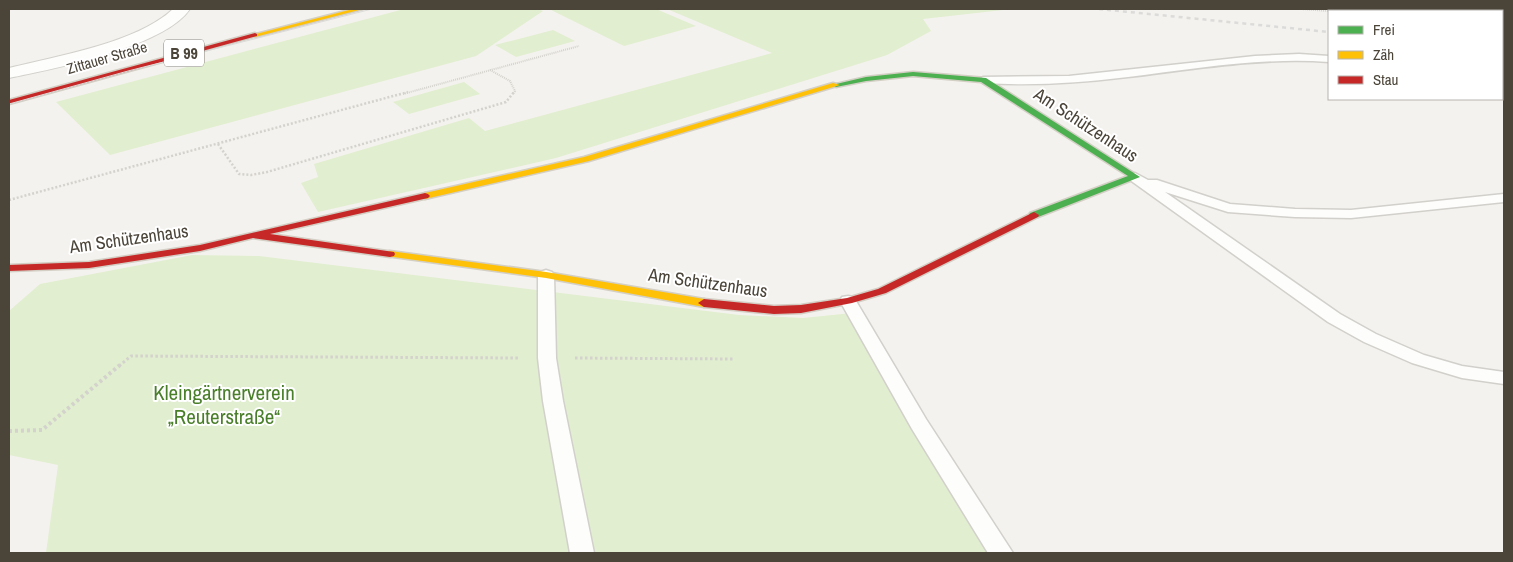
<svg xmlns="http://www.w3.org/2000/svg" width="1513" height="562" viewBox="0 0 1513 562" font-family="'Archivo Narrow',sans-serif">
	<rect width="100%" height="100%" fill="#f4f2ee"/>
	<path fill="#e1eecf" d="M404,9H538L543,11L476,56L110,155L56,102Z
		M549,9H656L696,26L624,46Z
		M667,9H1012L923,19L931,31L887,55L556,158L318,212L301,183L318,177L314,164L469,118L485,131L772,53Z
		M553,30L575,41L516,57L495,45Z
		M464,82L480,94L409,114L393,102Z
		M192,255L259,256L739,315L803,318L852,313L912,419L998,553H46L58,465L9,455V311L40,284Z"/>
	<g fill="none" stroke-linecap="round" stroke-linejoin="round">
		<g stroke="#d2d0cb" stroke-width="3">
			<path id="lane" d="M1299,54L1329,56V62C1262,57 1195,69 1128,77C1079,83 1032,86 983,83L978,80L983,77L1069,76L1255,56Z
				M1502,86H1504V92H1502Z
				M1135,173L1148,180H1157L1230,204L1295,209L1351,210L1504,194V202L1351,218L1295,217L1228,212L1165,192L1340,314L1376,334L1424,355L1462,366L1504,372V384L1462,378L1412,363L1364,342L1328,322L1130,180L1128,177Z
				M546,270L552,272L554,275L556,358L563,401L594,553H570L543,401L538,358V275L540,272Z
				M848,296L854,297L856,301L926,419L1013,553H988L912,429L840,301L842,297Z"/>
		</g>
		<g stroke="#d2d0cb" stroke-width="2">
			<path id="street" d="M173,9H190C164,47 54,69 9,78V68C57,56 137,43 173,9Z"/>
		</g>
		<g stroke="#d3cfc5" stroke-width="3">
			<path id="fast" d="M913,72L986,78L1140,177L1038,217H1030L1029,215L1030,213L1128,176L981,82L913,76L866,81L836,87L832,85L866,77Z"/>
		</g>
		<g stroke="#d3cfc5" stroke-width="3">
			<path id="slow" d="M353,9H363L255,37L252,35Z
				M833,83L840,85L589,161L425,199L420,196L425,193L584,157Z
				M390,251L546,272L704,299L710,303L704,307L546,278L386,256L385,254L386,252Z"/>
		</g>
		<g stroke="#d3cfc5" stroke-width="3">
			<path id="jam" d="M255,33L257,34V36L9,104V100Z
				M425,193L428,194L430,196L428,198L270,234L394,252L395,254L394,256L390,257L253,238L200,251L89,268L9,271V265L89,262L200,245Z
				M1034,212L1039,215L1038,217L886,293L852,303L801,313L774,314L704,307L698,303L704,299L774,306L801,305L847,298L878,289Z"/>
		</g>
		<path stroke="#d3d2cc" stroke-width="2" stroke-dasharray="1 1" stroke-linecap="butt" d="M1301,9L1329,11
			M1502,28L1504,29
			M490,70L510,81L515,91L513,94
			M403,94L579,46"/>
		<path stroke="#d3d2cc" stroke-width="2.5" stroke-dasharray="2 2" stroke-linecap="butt" d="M218,144L239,174L251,175L267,172L506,102L514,92
			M9,200L408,92"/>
		<path stroke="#d3d2cc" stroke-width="3" stroke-dasharray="2.5 2.5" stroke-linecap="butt" d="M575,358L735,359
			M119,366L131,356L519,358"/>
		<path stroke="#d3d2cc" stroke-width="4" stroke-dasharray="3 3" stroke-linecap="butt" d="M9,431L42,430L120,365"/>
		<use href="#lane" fill="#fdfdfc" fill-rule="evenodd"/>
		<use href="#street" fill="#fdfdfc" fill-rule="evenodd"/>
		<use href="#fast" fill="#4caf50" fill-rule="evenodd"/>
		<use href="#slow" fill="#ffc107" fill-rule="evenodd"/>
		<use href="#jam" fill="#c62828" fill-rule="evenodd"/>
		<path stroke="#dbdbda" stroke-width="1" d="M9,104L128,71L372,9"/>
		<path stroke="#dbdbda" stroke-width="2.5" stroke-dasharray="4 4" stroke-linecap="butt" d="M1099,9L1329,32
			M1502,51L1504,52"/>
	</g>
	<g text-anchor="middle" stroke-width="4" stroke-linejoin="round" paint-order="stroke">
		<g font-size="15" fill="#4b4439" stroke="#fff">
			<text transform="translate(107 58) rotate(-16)" y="5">Zittauer Straße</text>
		</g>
		<rect fill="#fff" stroke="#817c74" stroke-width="1" x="164" y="39.5" width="40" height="27" rx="4"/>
		<g font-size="16" font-weight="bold" fill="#4b4439">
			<text x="184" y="59">B 99</text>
		</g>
		<g font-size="18" fill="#4b4439" stroke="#fff">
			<text transform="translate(1086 125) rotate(33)" y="6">Am Schützenhaus</text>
			<text transform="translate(129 239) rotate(-8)" y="6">Am Schützenhaus</text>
			<text transform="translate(708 283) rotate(8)" y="6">Am Schützenhaus</text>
		</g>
		<g font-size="21" fill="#4a7f2a" stroke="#fff">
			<text x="224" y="400">Kleingärtnerverein<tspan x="224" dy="24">„Reuterstraße“</tspan></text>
		</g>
	</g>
	<rect width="1513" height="562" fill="none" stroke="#4b4439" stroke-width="20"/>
	<rect x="1328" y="10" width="175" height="90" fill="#ffffff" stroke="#b7b4b0"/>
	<rect x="1338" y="26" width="25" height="8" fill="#4caf50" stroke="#b7b4b0"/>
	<text x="1373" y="35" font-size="15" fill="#4b4439">Frei</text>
	<rect x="1338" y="51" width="25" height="8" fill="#ffc107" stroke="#b7b4b0"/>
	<text x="1373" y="60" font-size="15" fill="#4b4439">Zäh</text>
	<rect x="1338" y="76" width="25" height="8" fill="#c62828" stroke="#b7b4b0"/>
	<text x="1373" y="85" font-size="15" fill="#4b4439">Stau</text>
</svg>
